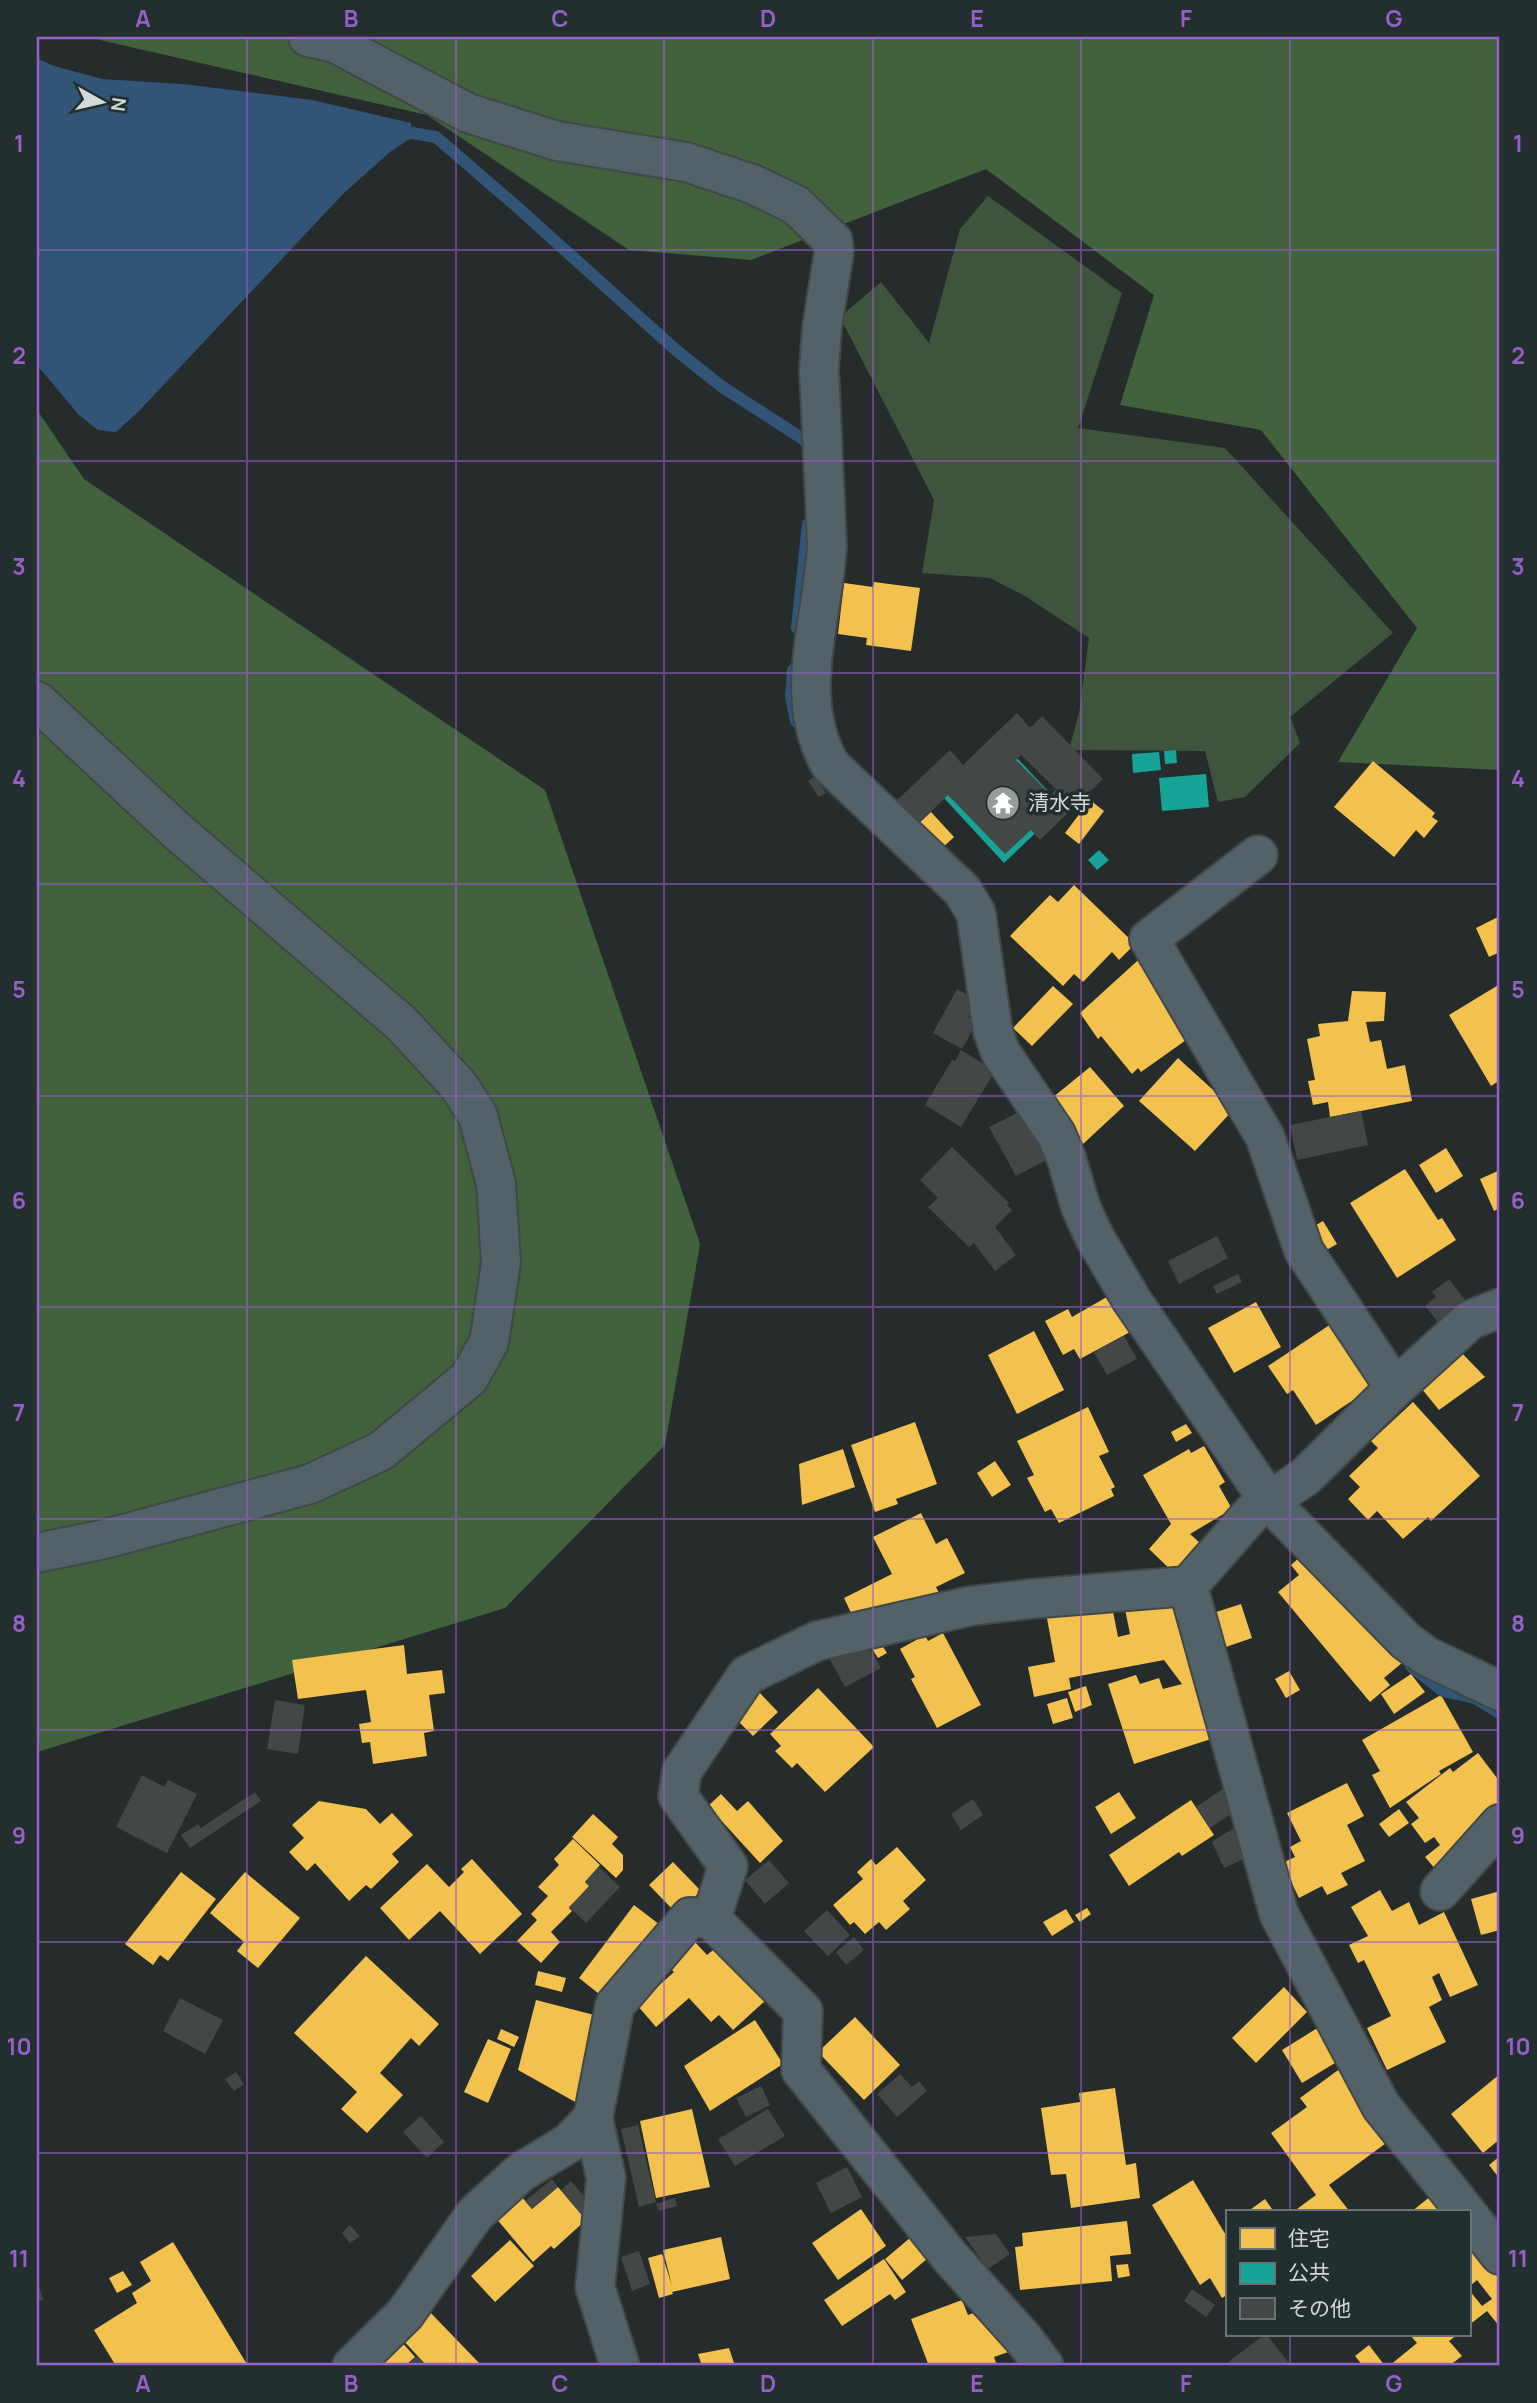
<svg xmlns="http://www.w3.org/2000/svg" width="1537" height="2403" viewBox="0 0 1537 2403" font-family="Manrope,'Noto Sans JP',sans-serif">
	<rect width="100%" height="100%" fill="#262c2c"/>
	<path fill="#3f543c" d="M988,196L1122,293L1078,428L1225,448L1393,633L1290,717L1300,743L1245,797L1218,802L1205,751L1069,750L1079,713L1089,638L1025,596L990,578L922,573L934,500L840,317L881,282L929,343L960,229Z"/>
	<path fill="#41623d" d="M87,37H1500V770L1338,762L1417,628L1261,430L1120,405L1154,295L986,169L751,260L629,250L427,115Z
		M37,410L84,479L545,790L700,1244L665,1445L505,1608L37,1752Z"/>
	<path fill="#325477" d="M37,58L51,65L102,79L182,84L312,100L411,123V138L390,152L344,193L139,411L116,432L98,430L79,415L37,365Z"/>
	<path fill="#f2c14e" d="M874,582L920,588L911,651L866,645L867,638L838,634L844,583L873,587Z
		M1373,761L1435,813L1432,817L1438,821L1424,838L1416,830L1394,857L1334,807Z
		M1090,800L1104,811L1079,844L1065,833Z
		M931,812L954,837L939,851L916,826Z
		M1074,885L1135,944L1119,960L1112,952L1083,982L1074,974L1063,986L1010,936L1050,895L1058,902Z
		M1500,916V952L1489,957L1476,928Z
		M1146,953L1196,1033L1141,1072L1138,1068L1132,1074L1101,1036L1098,1039L1080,1013Z
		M1500,984V1080L1491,1086L1449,1015Z
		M1053,986L1073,1004L1032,1046L1013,1028Z
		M1352,991L1386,992L1384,1021L1366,1022L1370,1042L1381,1040L1387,1069L1405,1065L1412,1101L1330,1117L1328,1102L1313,1105L1308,1081L1315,1080L1307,1039L1320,1036L1318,1024L1348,1021Z
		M1178,1058L1234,1109L1195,1151L1139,1101Z
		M1090,1067L1124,1106L1083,1144L1062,1121L1052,1098Z
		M1446,1148L1463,1176L1436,1193L1419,1165Z
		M1405,1169L1438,1220L1442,1218L1456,1240L1397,1278L1350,1203Z
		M1500,1170V1208L1494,1211L1480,1179Z
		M1323,1221L1337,1244L1323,1252L1309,1229Z
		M1112,1294L1132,1331L1080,1359L1074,1349L1063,1355L1045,1321L1068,1309L1072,1317Z
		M1256,1302L1281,1347L1234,1373L1208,1328Z
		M1331,1324L1377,1384L1316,1425L1293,1390L1287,1394L1268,1366Z
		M1034,1331L1064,1390L1017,1414L988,1355Z
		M1458,1349L1485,1377L1439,1410L1417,1383Z
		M1413,1402L1480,1476L1431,1521L1428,1517L1403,1539L1377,1511L1368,1520L1348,1499L1360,1487L1349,1476L1378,1448L1371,1441Z
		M1088,1407L1109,1452L1099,1456L1115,1487L1111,1489L1114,1496L1059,1523L1051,1509L1045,1512L1027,1478L1034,1475L1017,1441Z
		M915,1422L937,1484L896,1499L898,1504L875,1512L851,1445Z
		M1186,1424L1192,1433L1176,1442L1171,1432Z
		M1204,1446L1225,1482L1219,1486L1232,1509L1190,1534L1200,1543L1174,1573L1149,1549L1171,1524L1143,1475L1189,1449L1191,1453Z
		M843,1449L855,1487L802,1505L799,1464Z
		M995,1461L1011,1485L992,1497L977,1473Z
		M921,1513L936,1544L947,1538L965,1573L936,1587L940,1595L874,1618L870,1609L853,1617L844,1598L892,1574L873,1537Z
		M1310,1548L1403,1662L1384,1678L1390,1685L1370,1702L1278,1592L1299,1575L1291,1565Z
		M1179,1593L1210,1699L1199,1702L1211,1739L1134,1764L1108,1684L1136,1675L1140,1684L1159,1678L1163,1689L1182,1684L1164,1660L1069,1678L1071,1689L1034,1697L1028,1667L1055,1662L1046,1613L1111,1601L1118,1637L1130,1634L1124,1604Z
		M1241,1604L1252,1638L1220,1649L1207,1615Z
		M943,1633L981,1705L937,1728L911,1679L915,1677L900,1649L925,1635L928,1641Z
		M880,1642L887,1653L878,1658L871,1647Z
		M404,1645L407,1674L442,1670L445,1693L429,1695L434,1731L424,1733L427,1756L373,1764L370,1742L362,1743L359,1724L371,1722L366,1690L298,1699L292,1660Z
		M1289,1671L1300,1690L1286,1698L1275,1679Z
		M1411,1674L1425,1692L1394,1714L1381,1694Z
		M1086,1686L1092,1705L1075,1712L1068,1692Z
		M818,1688L874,1747L825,1792L797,1763L792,1768L775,1751L781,1746L770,1734Z
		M758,1691L778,1712L753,1736L733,1716Z
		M1441,1695L1473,1752L1439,1771L1441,1774L1390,1808L1372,1775L1380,1771L1362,1740Z
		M1067,1698L1073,1718L1053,1724L1047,1704Z
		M1478,1753L1500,1782V1809L1437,1871L1425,1857L1440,1845L1434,1837L1425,1843L1411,1824L1419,1818L1406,1802L1450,1768L1453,1772Z
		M1347,1783L1364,1816L1347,1825L1365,1861L1341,1873L1348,1885L1327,1895L1322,1886L1299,1898L1282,1863L1295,1857L1290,1847L1301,1841L1287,1813Z
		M1119,1792L1136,1818L1111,1834L1095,1807Z
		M721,1794L737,1811L748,1801L783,1841L760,1863L708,1806Z
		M1191,1800L1214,1835L1182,1856L1179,1852L1129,1886L1109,1855Z
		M319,1801L366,1809L380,1824L392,1813L413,1835L392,1854L399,1862L371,1889L366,1885L349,1901L315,1863L307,1871L289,1852L304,1838L292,1825Z
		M1399,1809L1409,1823L1389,1837L1379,1824Z
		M593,1814L618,1837L612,1844L623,1855V1870L616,1878L572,1837Z
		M573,1839L600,1865L585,1882L589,1886L569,1908L572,1911L551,1932L560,1942L541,1963L517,1941L537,1920L531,1914L548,1896L538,1887L559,1865L554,1859Z
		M897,1847L926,1880L903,1901L910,1909L886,1930L879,1922L865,1934L854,1922L850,1925L833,1905L863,1879L857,1872L871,1859L876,1865Z
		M472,1859L522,1914L480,1954L440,1911L409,1940L380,1908L427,1864L449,1887L464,1872L461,1869Z
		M673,1862L701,1891L677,1914L649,1885Z
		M181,1872L216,1899L168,1961L160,1955L153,1965L125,1944Z
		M245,1872L300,1918L258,1968L237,1951L244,1942L210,1913Z
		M1380,1890L1392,1911L1409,1902L1419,1925L1444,1912L1478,1985L1450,1997L1439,1973L1432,1977L1442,2000L1429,2007L1446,2042L1387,2070L1367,2028L1391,2016L1364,1960L1358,1963L1349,1945L1368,1936L1351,1907Z
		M1500,1891V1930L1481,1935L1471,1899Z
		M634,1905L664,1928L608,2001L579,1978Z
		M1087,1908L1091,1914L1080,1922L1075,1915Z
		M1066,1909L1074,1922L1052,1936L1043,1922Z
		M695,1942L707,1955L718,1946L766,2000L733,2030L719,2015L711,2022L689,1998L656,2027L637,2005L674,1972L668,1966Z
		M366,1956L439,2024L419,2046L411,2038L380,2073L403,2095L367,2133L341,2109L357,2092L294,2033Z
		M538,1971L566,1978L562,1992L535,1985Z
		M1284,1987L1307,2012L1256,2063L1232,2038Z
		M536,2000L602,2017L586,2108L518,2070Z
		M855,2017L900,2065L864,2100L818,2052Z
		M755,2020L783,2064L710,2111L684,2066Z
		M1319,2027L1340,2060L1302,2083L1282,2050Z
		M501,2029L519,2037L514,2047L497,2039Z
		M488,2039L511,2049L488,2103L464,2092Z
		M1345,2065L1397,2135L1329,2185L1350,2212H1293L1316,2195L1271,2133L1307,2107L1300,2098Z
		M1500,2074V2139L1483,2153L1451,2114Z
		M1115,2088L1126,2165L1136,2163L1140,2198L1071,2208L1066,2174L1051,2175L1041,2108L1080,2102L1079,2093Z
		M692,2109L710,2187L656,2198L640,2121Z
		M1500,2156V2179L1489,2165Z
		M1193,2180L1227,2237V2295L1222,2298L1210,2278L1200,2285L1152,2205Z
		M558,2187L586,2220L554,2249L551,2246L533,2262L495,2217L521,2196L532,2209Z
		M1437,2191L1454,2212H1411Z
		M1265,2199L1274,2212H1247Z
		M861,2209L886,2246L838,2280L812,2243Z
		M1127,2221L1131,2254L1110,2256L1112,2281L1020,2290L1015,2247L1023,2246L1022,2233Z
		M1469,2230L1500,2269V2327L1487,2311L1469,2325V2290L1482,2306L1492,2299L1477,2280L1469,2287Z
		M917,2232L934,2253L902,2280L885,2259Z
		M721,2237L730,2279L672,2292L673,2294L659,2298L648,2258L662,2254L672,2286L663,2250Z
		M510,2240L534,2266L495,2302L471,2276Z
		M173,2242L248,2366H116L94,2330L137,2303L132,2293L151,2281L140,2262Z
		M884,2259L906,2292L895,2300L890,2294L842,2326L824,2300Z
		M1128,2264L1130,2276L1118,2278L1116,2265Z
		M123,2271L132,2285L117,2293L109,2278Z
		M962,2300L968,2315L982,2310L1011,2351L994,2357L997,2366H929L911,2319Z
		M426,2308L482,2366H427L401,2338Z
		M1410,2335H1457L1449,2341L1462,2356L1449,2366H1389L1417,2343Z
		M400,2340L415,2357L405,2366H372Z
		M1369,2345L1385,2366H1363L1355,2356Z
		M729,2348L735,2366H702L698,2354Z"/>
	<path fill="#17a398" d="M1002,742L1063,807L1004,863L944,798Z
		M1176,750L1177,763L1165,764L1164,751Z
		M1159,752L1161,770L1133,773L1132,754Z
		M1206,774L1209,807L1162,811L1159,778Z
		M1099,850L1109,860L1097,870L1088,860Z"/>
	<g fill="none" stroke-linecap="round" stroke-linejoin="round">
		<path stroke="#325477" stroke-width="12" d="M394,130L436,137L516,206L677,351L721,386L803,439L810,447L809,453
			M797,628L808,524
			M793,670L791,696L796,721
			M1411,1666L1443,1691L1475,1698L1500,1713"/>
	</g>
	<path fill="#434847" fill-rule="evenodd" d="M1017,713L1030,728L1042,716L1103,779L1040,840L1031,830L1005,854L948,795L916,826L894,803L950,750L963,765ZM1021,755L1056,789L1051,795L1016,760Z
		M815,776L826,793L819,797L808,781Z
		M957,989L977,1000L968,1017L977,1022L962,1049L933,1033Z
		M961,1050L995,1071L961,1127L925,1105L952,1060L955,1061Z
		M1021,1111L1047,1160L1016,1176L989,1127Z
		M1361,1111L1368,1145L1297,1160L1290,1125Z
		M952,1147L1009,1203L1007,1205L1012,1210L995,1227L1016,1255L995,1271L974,1243L969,1247L928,1207L938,1198L920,1180Z
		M1217,1236L1228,1258L1179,1284L1168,1261Z
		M1238,1274L1242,1282L1217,1294L1213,1286Z
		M1449,1279L1468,1304L1440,1325L1425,1306L1436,1297L1432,1292Z
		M1124,1336L1137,1359L1107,1375L1094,1352Z
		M864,1638L881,1668L845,1687L829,1658Z
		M275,1700L305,1705L298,1754L267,1749Z
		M142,1775L164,1787L168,1780L197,1794L167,1853L116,1827Z
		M1226,1787L1240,1808L1210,1828L1196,1807Z
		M255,1792L261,1801L190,1848L181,1835L198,1824L201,1828Z
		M973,1799L983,1815L961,1830L951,1814Z
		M1247,1819L1257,1853L1224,1868L1212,1842Z
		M769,1860L789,1883L765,1904L745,1880Z
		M599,1867L620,1887L586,1923L569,1907L590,1886L585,1882Z
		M827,1910L850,1935L828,1956L804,1931Z
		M854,1937L864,1950L846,1965L836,1952Z
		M180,1998L223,2020L205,2054L163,2031Z
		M236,2072L244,2084L234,2091L225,2079Z
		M900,2074L912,2087L919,2081L927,2091L897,2117L877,2094Z
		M761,2086L770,2105L746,2117L736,2098Z
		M768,2109L785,2136L735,2166L718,2139Z
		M421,2116L444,2142L427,2158L403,2132Z
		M638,2125L656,2202L639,2207L621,2129Z
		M847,2167L862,2197L831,2213L816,2183Z
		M552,2179L558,2187L532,2209L525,2201Z
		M571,2181L591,2205L586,2220L561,2190Z
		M675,2198L677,2206L659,2211L656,2204Z
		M350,2225L360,2236L350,2243L342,2233Z
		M996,2234L1010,2254L988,2269L965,2237Z
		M639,2251L650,2284L632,2291L621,2257Z
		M37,2278L43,2300L37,2301Z
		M1192,2289L1215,2305L1206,2317L1184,2301Z
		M1264,2335H1267L1291,2366H1223Z
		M417,2356L426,2366H406Z"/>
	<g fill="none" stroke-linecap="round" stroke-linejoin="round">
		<g stroke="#424747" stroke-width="42">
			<path id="street" d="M308,37L335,43L468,113L557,141L686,162L752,184L796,205L833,241L834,252L822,327L819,369L827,546C823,619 791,699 831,766L962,890L976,913L993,1032L1001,1053L1056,1134L1066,1157L1081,1208L1095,1238L1131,1299L1269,1501L1406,1641L1426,1656L1500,1691
				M37,701L177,831L402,1024L459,1086L478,1116L496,1184L501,1263L489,1342L469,1378L381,1451L310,1484L105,1539L37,1553
				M1258,855L1149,939L1265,1137L1304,1251L1395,1388
				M1188,1586L1279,1914L1381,2106L1466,2212
				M1440,1891L1500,1824
				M593,2118L606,2178L595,2287L620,2366
				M1469,2216L1500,2255
				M352,2366L405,2314L475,2214L521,2172L569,2143L593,2118L615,2005L690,1917L711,1919
				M1044,2366L1022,2337L951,2258L801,2070L803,2011L711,1919L728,1866L678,1796L682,1771L747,1675L817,1641L970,1606L1029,1599L1188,1586L1252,1513L1306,1476L1395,1388L1470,1320L1500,1308"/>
		</g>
		<use href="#street" stroke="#526268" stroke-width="38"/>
	</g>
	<path fill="none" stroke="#9560c7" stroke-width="2" stroke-opacity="0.55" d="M247,37V2366M456,37V2366M664,37V2366M873,37V2366M1081,37V2366M1290,37V2212M37,250H1500M37,461H1500M37,673H1500M37,884H1500M37,1096H1500M37,1307H1500M37,1519H1500M37,1730H1500M37,1942H1500M37,2153H1500M1290,2335V2366"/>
	<defs>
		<g id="temple-disc" transform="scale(1.75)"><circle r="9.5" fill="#959c9c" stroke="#232f2f"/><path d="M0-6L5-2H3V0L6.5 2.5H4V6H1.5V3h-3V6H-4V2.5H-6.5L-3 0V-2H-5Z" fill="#fff"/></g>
	</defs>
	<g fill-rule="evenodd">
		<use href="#temple-disc" x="1003" y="803"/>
	</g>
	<g text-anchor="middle" stroke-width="7" stroke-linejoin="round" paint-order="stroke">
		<g font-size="21" fill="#d1d9d9" stroke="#232f2f" text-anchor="start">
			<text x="1028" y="810">清水寺</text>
		</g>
	</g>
	<rect width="1537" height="2403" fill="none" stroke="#232f2f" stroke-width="77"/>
	<rect x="1226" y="2210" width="245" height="126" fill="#232f2f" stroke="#697373" stroke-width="2"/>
	<rect x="1240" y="2228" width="35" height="21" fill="#f2c14e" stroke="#697373" stroke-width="2"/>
	<text x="1288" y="2246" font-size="21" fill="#d1d9d9">住宅</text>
	<rect x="1240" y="2263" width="35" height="21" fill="#17a398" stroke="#697373" stroke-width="2"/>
	<text x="1288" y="2280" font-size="21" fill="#d1d9d9">公共</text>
	<rect x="1240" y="2298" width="35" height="21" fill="#434847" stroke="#697373" stroke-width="2"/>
	<text x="1288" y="2316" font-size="21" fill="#d1d9d9">その他</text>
	<g transform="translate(102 102) rotate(98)" stroke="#232f2f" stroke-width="5" paint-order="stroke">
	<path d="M0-5L12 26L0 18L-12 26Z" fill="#d1d9d9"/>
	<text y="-10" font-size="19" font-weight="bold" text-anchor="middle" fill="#d1d9d9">N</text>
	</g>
	<rect x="38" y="38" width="1460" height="2326" fill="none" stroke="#9560c7" stroke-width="2.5"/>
	<g font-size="23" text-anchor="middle" font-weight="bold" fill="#9560c7">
		<text x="143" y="27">A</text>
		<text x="351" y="27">B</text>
		<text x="560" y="27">C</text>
		<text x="768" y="27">D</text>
		<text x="977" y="27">E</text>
		<text x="1186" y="27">F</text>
		<text x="1394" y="27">G</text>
		<text x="19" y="152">1</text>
		<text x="1518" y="152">1</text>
		<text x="19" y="364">2</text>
		<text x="1518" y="364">2</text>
		<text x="19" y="575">3</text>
		<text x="1518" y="575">3</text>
		<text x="19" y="787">4</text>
		<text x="1518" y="787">4</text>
		<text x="19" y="998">5</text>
		<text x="1518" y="998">5</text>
		<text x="19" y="1209">6</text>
		<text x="1518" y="1209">6</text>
		<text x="19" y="1421">7</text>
		<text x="1518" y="1421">7</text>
		<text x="19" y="1632">8</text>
		<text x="1518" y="1632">8</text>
		<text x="19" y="1844">9</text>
		<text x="1518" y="1844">9</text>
		<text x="19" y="2055">10</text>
		<text x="1518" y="2055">10</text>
		<text x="19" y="2267">11</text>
		<text x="1518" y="2267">11</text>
		<text x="143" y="2392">A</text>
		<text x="351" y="2392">B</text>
		<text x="560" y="2392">C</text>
		<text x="768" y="2392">D</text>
		<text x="977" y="2392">E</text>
		<text x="1186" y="2392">F</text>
		<text x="1394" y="2392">G</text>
	</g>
</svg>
